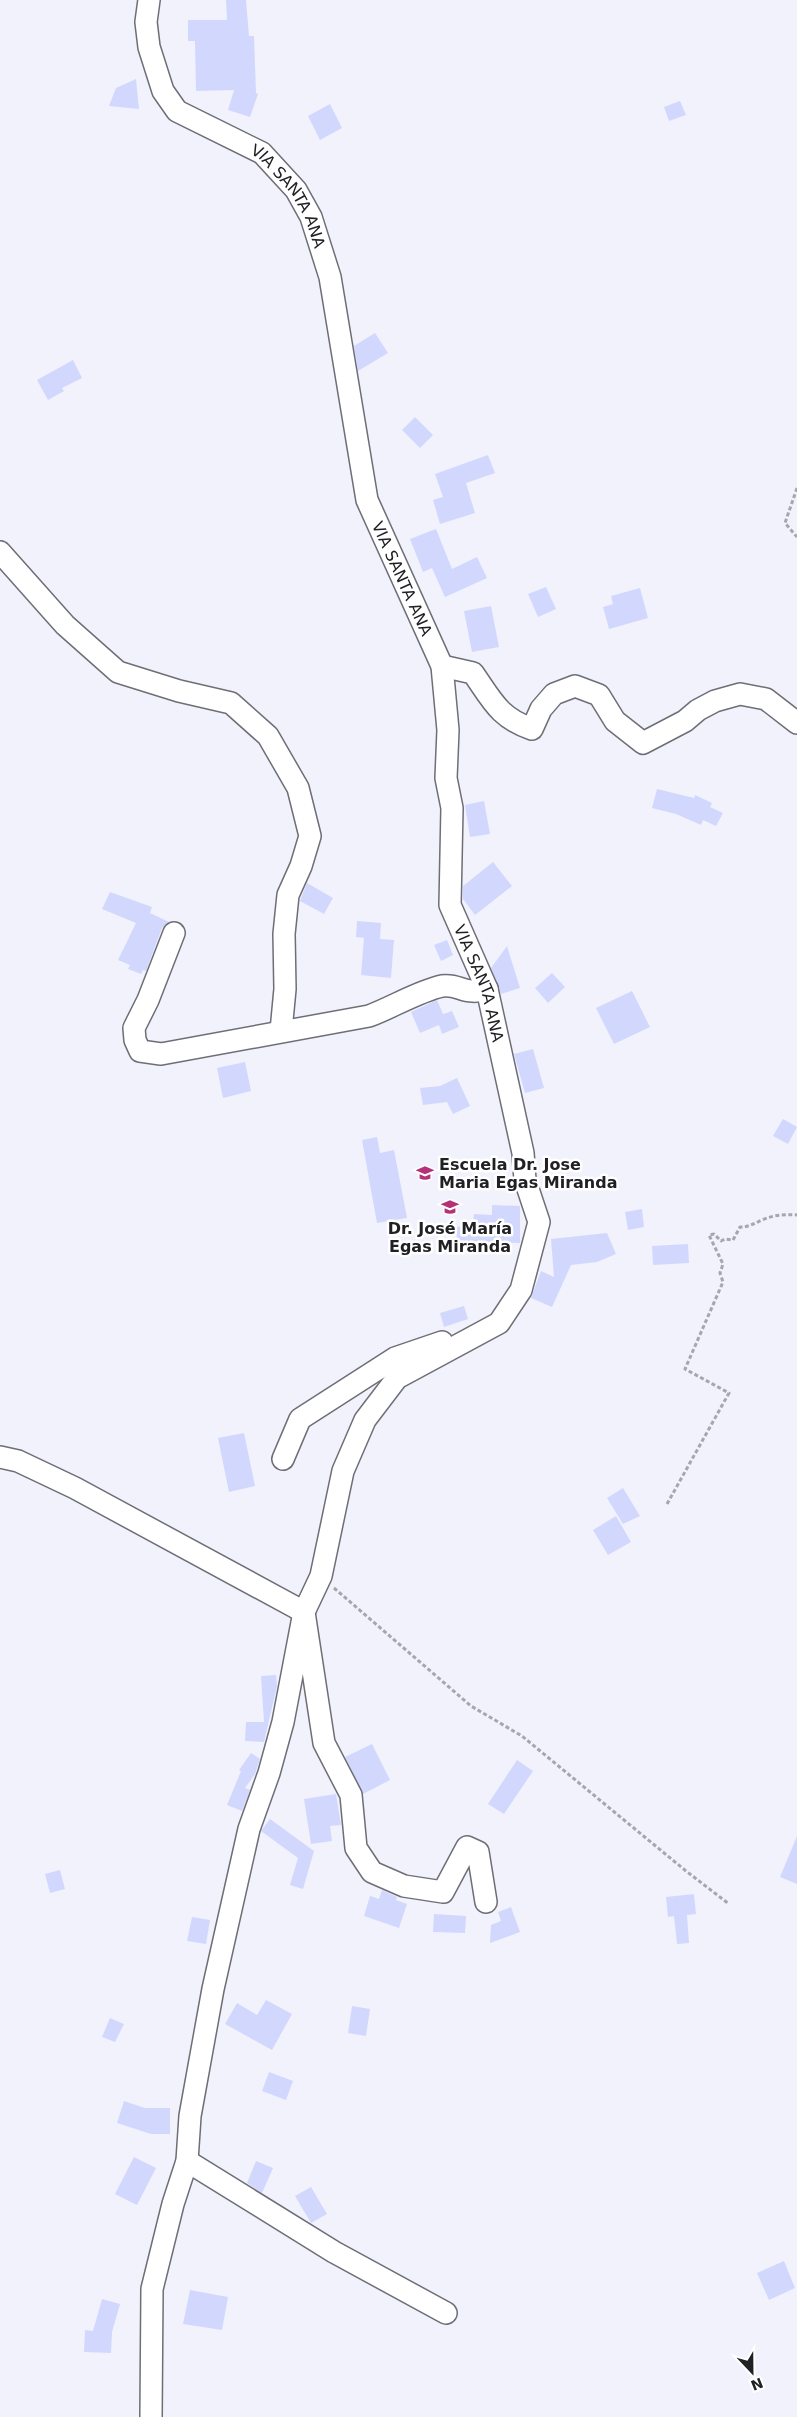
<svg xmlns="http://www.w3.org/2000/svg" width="797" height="2417" viewBox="0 0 797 2417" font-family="'DejaVu Sans',sans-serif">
	<rect width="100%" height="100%" fill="#f1f2fc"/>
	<path fill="#d2d8fd" d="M226,0H246L249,36H254L256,93L258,94L250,117L228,110L234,90L196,91L195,41H188V20H227Z
		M136,79L139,109L109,106L116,88Z
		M680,101L686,115L669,121L664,107Z
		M330,104L342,128L320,140L308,116Z
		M375,333L388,353L358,371L354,346Z
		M73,360L82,378L62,388L64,391L48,400L37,380Z
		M415,417L433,435L420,448L402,430Z
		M488,455L495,473L466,483L475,513L440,524L433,500L443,497L435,474Z
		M436,529L452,569L477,557L487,578L445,597L432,568L423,572L410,539Z
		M546,587L556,609L538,617L528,594Z
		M640,588L648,618L609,629L603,607L613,604L611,596Z
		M491,606L499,647L472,652L464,611Z
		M657,789L694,798L695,795L712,803L710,807L723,813L716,826L703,820L701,825L676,814L652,808Z
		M484,801L490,834L470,837L465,805Z
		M493,862L512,886L475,915L463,899V886Z
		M307,883L333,898L324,914L300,901Z
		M110,892L152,907L150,913L169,922L162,928L146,971L143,970L141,974L128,969L130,965L118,960L136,923L102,909Z
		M357,921L381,923L380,939L394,940L391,978L361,975L364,938L356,937Z
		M447,940L453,955L441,961L434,945Z
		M507,946L520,988L501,994L491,968Z
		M552,973L565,987L548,1003L535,988Z
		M632,991L650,1027L614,1044L596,1008Z
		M437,1000L443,1014L452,1011L459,1027L442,1034L439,1025L420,1033L411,1012Z
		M533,1049L544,1088L525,1093L514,1054Z
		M245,1062L251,1091L223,1098L217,1068Z
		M457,1078L470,1106L453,1114L447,1102L423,1105L420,1088L440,1086Z
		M783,1119L797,1127L788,1144L773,1136Z
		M377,1137L380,1153L394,1150L407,1218L377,1223L362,1140Z
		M492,1205L520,1206V1243L457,1242L456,1227L473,1225L474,1214L492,1215Z
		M642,1209L644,1227L628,1230L625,1212Z
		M607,1233L616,1254L597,1262L571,1265L552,1307L531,1298L541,1271L554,1277L551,1239Z
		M688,1244L689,1263L653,1265L652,1246Z
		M464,1306L468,1319L444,1327L440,1313Z
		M244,1433L255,1486L229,1492L218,1438Z
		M623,1488L640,1516L623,1524L607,1498Z
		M616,1516L631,1542L608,1555L593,1530Z
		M276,1675L277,1686L264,1742L245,1741L246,1722H264L261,1676Z
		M372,1744L390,1780L363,1794L345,1757Z
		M251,1753L260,1759L255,1774L245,1788L250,1790L242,1811L227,1805L241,1771L239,1770Z
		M517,1760L533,1771L504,1814L488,1804Z
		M336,1794L341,1825L330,1826L332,1841L311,1844L304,1799Z
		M270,1819L314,1851L303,1889L290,1885L298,1858L261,1831Z
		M797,1836V1884L780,1877Z
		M60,1870L65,1889L50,1893L45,1874Z
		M382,1890L397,1897L396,1900L407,1904L399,1928L364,1916L370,1896L379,1899Z
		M694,1894L696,1914L687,1915L689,1943L677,1944L674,1916L668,1917L666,1897Z
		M511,1907L520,1932L490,1943L491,1925L501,1921L498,1912Z
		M434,1914L466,1916L465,1933L433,1932Z
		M192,1917L210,1920L206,1944L187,1941Z
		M266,2000L292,2014L272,2050L225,2024L237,2003L257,2015Z
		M352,2006L370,2009L366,2036L348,2033Z
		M110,2018L124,2024L115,2042L102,2037Z
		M269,2072L293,2081L286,2100L262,2091Z
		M124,2101L145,2108H170V2134H151L117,2123Z
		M134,2157L156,2168L137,2205L115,2194Z
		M256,2161L273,2168L262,2193L247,2183Z
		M311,2187L327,2214L311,2223L295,2196Z
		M784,2261L795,2288L769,2300L757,2273Z
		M190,2290L228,2297L222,2330L183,2324Z
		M102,2299L120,2304L112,2332L111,2353L84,2352L85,2330L93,2331Z"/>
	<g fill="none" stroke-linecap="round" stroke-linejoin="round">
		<g stroke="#6d6e76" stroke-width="24">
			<g id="minor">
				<path id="s1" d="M149,0L146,22L149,47L163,91L177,111L262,153L296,190L311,217L330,277L367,500L442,666L448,730L446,778L452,808L450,905L487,989L523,1153L525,1180L539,1222L521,1290L499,1323L397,1378L365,1420L343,1471L321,1576L304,1612L283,1722L269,1773L249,1829L213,1989L190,2116L187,2161L173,2204L152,2289L151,2417"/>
				<path d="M0,552L65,625L118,672L179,691L231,703L268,736L298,788L310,836L301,866L288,895L284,934L285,989L281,1031"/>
				<path d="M442,666L473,673C492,700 499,718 532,729L541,709L554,694L575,686L599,695L615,721L643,743L685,721L698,710L715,701L740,694L766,699L797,723"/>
				<path d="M174,933L148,1000L134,1028L135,1040L140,1051L161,1054L369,1016C391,1008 419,991 442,986C456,984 461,991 472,991C477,992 483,990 487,989"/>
				<path d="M0,1457L18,1461L75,1488L304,1612L324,1743L351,1795L356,1848L372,1872L404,1886L443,1892L467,1847L478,1852L486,1902"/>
				<path d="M283,1459L300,1419L395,1358L442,1342"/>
				<path d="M187,2161L334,2252L446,2313"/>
			</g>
		</g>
		<path stroke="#a6a6ae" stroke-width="3" stroke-dasharray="4 2.5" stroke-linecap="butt" d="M797,488L785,523L797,537
			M667,1504L729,1393L685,1369L723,1282L720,1273L723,1264L709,1235L714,1234L721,1241L725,1239L733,1240L740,1227C749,1227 753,1224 762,1220C773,1215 785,1214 797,1215
			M334,1588L471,1706L522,1736L686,1871L729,1904"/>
		<use href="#minor" stroke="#fff" stroke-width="21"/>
	</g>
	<defs>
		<g id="school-bare" transform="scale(1.35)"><path d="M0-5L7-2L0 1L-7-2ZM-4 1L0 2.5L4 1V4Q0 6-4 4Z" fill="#b53177" stroke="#fff" stroke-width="2.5" paint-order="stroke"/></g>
	</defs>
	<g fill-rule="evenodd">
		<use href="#school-bare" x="425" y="1173"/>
		<use href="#school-bare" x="450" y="1207"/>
	</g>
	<g text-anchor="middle" stroke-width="5" stroke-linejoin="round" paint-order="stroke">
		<g font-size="16" fill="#212125" stroke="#fff">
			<text dy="6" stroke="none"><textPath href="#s1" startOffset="264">VIA SANTA ANA</textPath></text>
			<text dy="6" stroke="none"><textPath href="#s1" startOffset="669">VIA SANTA ANA</textPath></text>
			<text dy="6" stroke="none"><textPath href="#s1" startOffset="1089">VIA SANTA ANA</textPath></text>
		</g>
		<g font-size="16" font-weight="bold" fill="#212125" stroke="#fff" text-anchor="start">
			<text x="439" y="1170">Escuela Dr. Jose<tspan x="439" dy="18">Maria Egas Miranda</tspan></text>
			<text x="450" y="1234" text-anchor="middle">Dr. José María<tspan x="450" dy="18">Egas Miranda</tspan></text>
		</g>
	</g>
	<g transform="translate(752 2372) rotate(158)" stroke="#ffffff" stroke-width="4" paint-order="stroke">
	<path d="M0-4L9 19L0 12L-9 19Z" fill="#212125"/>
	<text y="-8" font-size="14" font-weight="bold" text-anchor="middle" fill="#212125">N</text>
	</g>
</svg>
